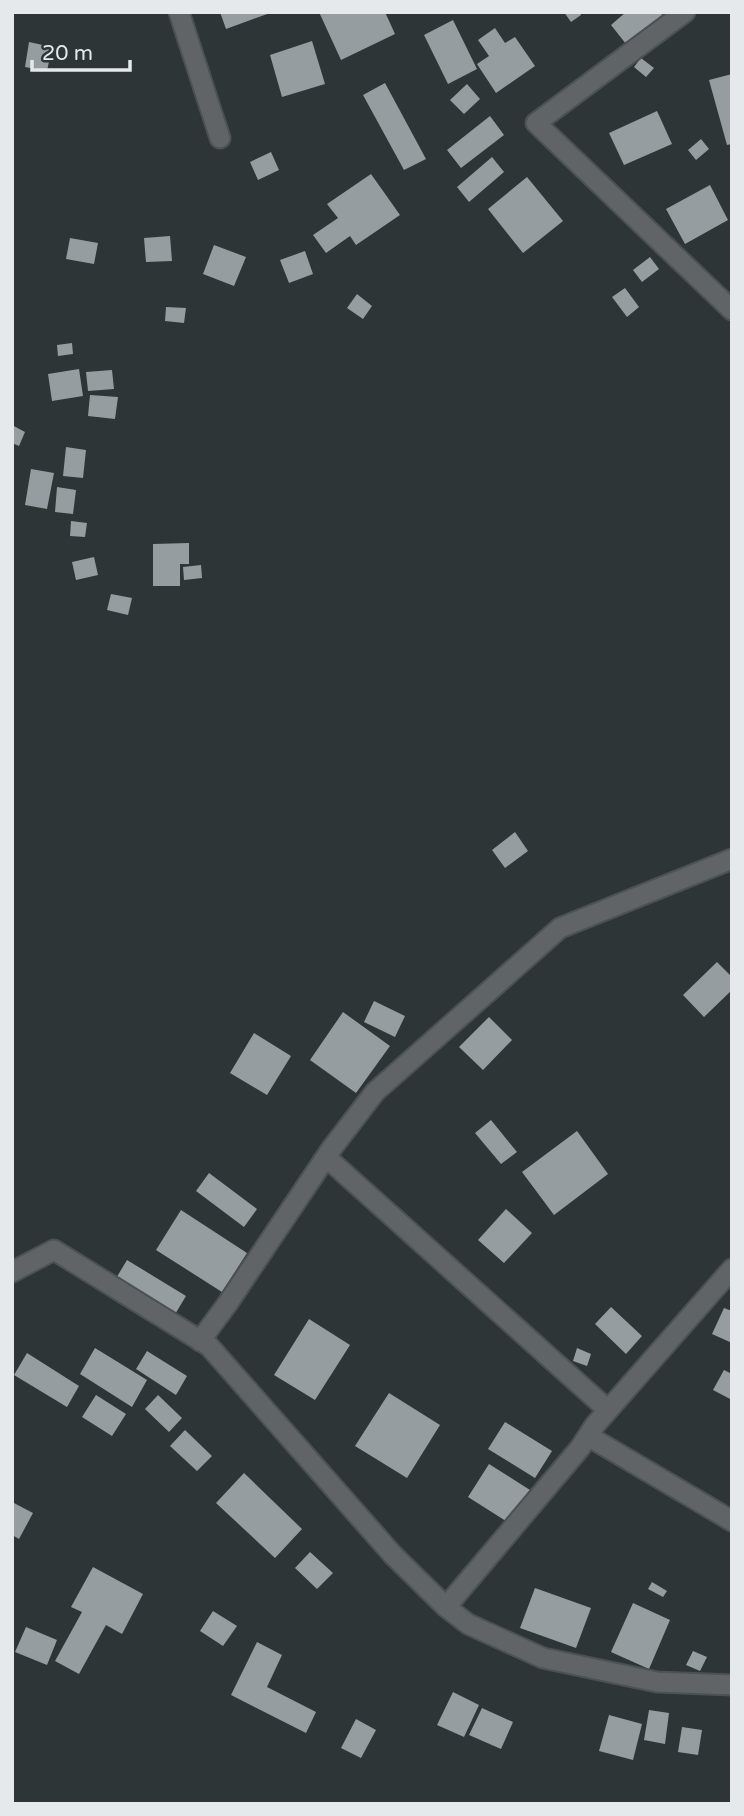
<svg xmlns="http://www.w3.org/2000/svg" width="744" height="1816" viewBox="0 0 744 1816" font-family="'Varela Round',sans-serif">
	<rect width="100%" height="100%" fill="#2e3537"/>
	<path fill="#959da0" d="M220,12H270V13L226,29Z
		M319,12H385L395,34L341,60Z
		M564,12H580L581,15L571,22Z
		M626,12H660L666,20L630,49L611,25Z
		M453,20L477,69L448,84L424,35Z
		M495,28L505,43L515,37L535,66L496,93L477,64L489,56L478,40Z
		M312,41L325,84L282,97L270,55Z
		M29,42L52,47L47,71L25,67Z
		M641,58L654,68L646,77L634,67Z
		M732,74V144L727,145L709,80Z
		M385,83L426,159L404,170L363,95Z
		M467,84L480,99L464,114L450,100Z
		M657,111L672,144L624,165L609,133Z
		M490,116L504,135L461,168L447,150Z
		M701,139L709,149L696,160L688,150Z
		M271,152L279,170L258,180L250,162Z
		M492,157L504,172L469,202L457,187Z
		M371,174L400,215L356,245L350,236L326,253L313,235L338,218L327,204Z
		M527,177L563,221L523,253L488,209Z
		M710,185L728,220L685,244L666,209Z
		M170,236L172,261L146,262L144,238Z
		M70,238L98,243L94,264L66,259Z
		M214,245L246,257L234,286L203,274Z
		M305,251L313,274L289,283L280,260Z
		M650,257L659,269L642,282L633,270Z
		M625,288L639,307L627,317L612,297Z
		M357,294L372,306L363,319L347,308Z
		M166,307L186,308L184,323L165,321Z
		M72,343L73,354L58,356L57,345Z
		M79,369L83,396L52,401L48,374Z
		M112,370L114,389L88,391L86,372Z
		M90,395L118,397L115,419L88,416Z
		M12,425L25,432L19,446L12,443Z
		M66,447L86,450L83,478L63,476Z
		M31,469L54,473L47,509L25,505Z
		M57,487L76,490L73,514L55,512Z
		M71,521L87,523L85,537L70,536Z
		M189,543V564H180V586H153V544Z
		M94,557L98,575L76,580L72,562Z
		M201,565L202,578L184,580L183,567Z
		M111,594L132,598L128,615L107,610Z
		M515,832L528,851L505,868L492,850Z
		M717,962L732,977V990L704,1017L683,995Z
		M374,1001L405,1016L395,1037L364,1022Z
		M343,1012L390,1046L356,1093L310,1060Z
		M489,1017L512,1040L483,1070L459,1047Z
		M254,1033L291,1056L267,1095L230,1073Z
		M491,1120L517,1152L501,1164L475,1133Z
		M577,1131L608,1174L554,1215L522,1172Z
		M209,1173L257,1209L244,1227L196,1191Z
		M506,1209L532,1233L504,1263L478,1240Z
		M181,1210L247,1253L222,1292L156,1250Z
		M127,1260L186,1296L174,1316L115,1280Z
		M611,1307L642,1336L626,1354L595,1324Z
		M724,1308L732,1311V1343L712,1334Z
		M309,1319L350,1345L315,1400L274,1375Z
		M95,1348L147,1380L132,1407L80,1374Z
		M577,1348L591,1354L587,1366L573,1361Z
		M147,1351L187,1376L176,1395L136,1369Z
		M27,1353L79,1386L67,1407L14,1375Z
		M724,1370L732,1374V1400L713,1390Z
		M389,1393L440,1425L407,1478L355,1446Z
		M96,1395L126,1414L112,1436L82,1417Z
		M158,1395L182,1418L169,1432L145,1409Z
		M505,1422L552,1451L535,1478L488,1449Z
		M185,1430L212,1456L197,1471L170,1446Z
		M489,1464L530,1490L509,1523L468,1497Z
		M244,1473L302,1529L275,1558L216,1503Z
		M12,1502L33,1513L19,1539L12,1535Z
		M310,1552L333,1573L317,1589L295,1568Z
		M93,1567L143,1594L122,1634L106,1625L79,1674L55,1661L82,1612L71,1607Z
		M652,1582L667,1591L663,1597L648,1589Z
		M535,1588L591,1608L576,1648L520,1628Z
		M633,1603L670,1620L649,1669L611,1652Z
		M213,1611L237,1626L223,1646L200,1631Z
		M26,1627L57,1640L47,1665L15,1652Z
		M257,1642L282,1655L267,1687L316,1712L306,1733L231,1695Z
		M693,1651L707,1657L700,1671L686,1665Z
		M453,1692L479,1705L464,1737L437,1725Z
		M482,1708L513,1722L501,1749L469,1735Z
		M649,1710L669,1713L665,1744L644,1740Z
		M609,1715L642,1724L633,1760L599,1751Z
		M356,1719L376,1730L361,1758L341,1748Z
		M682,1727L702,1730L698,1755L678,1752Z"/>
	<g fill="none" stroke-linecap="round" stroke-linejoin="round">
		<g stroke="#4b5254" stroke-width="23">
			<path id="service" d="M179,12L220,138
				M685,12L536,123L732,310"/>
		</g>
		<g stroke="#4b5254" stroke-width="23">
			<path id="minor" d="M326,1157L608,1410
				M12,1272L54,1250L209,1346L393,1555L446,1607L468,1624L543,1658L657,1682L732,1685
				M200,1341L228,1303L332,1148L375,1092L560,928L732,859
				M588,1436L732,1521
				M446,1607L580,1448L595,1425L732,1269"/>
		</g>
		<use href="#service" stroke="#616466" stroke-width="19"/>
		<use href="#minor" stroke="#616466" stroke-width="19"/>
	</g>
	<rect width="744" height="1816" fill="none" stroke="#e5e9eb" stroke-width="28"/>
	<path d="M32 60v10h98v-10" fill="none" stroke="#e5e9eb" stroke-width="3.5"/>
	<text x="42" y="60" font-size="21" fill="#e5e9eb" stroke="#2e3537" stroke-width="5" paint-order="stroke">20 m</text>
</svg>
